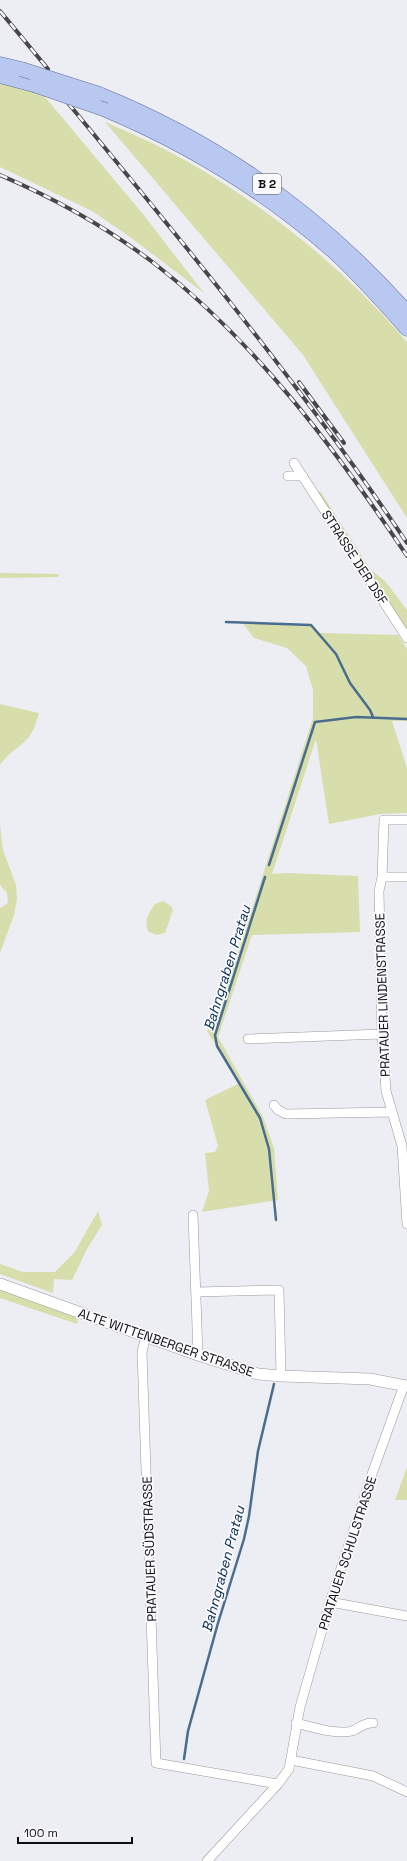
<svg xmlns="http://www.w3.org/2000/svg" width="407" height="1861" viewBox="0 0 407 1861" font-family="'Space Grotesk',sans-serif">
	<rect width="100%" height="100%" fill="#ededf4"/>
	<path fill="#d7deab" d="M0,82L38,92L45,97L142,213L204,293L130,237L92,211L0,167Z
		M105,122C136,135 166,149 195,166C275,213 346,271 407,342V518L303,355Z
		M320,491L371,570L385,581L407,610V631L318,494Z
		M0,573L59,574L58,577L0,578Z
		M242,622L312,625L320,633L398,635L407,649V721H392L407,768V813L380,814L329,824L316,739L272,874L288,873L358,876L360,932L252,935L218,1037L263,1117L274,1148L278,1200L202,1212L209,1191L205,1153L215,1152L218,1146L205,1100L240,1083L207,1031L217,1018L313,718V690L306,666L287,648L254,638Z
		M0,704L39,713C36,722 34,732 27,739C18,749 9,752 0,765Z
		M0,825L3,850L16,885L17,899L14,915L0,953V908L8,903L7,893L0,885Z
		M163,901L171,906L173,910L165,933L156,935L148,931C144,920 149,913 155,904Z
		M98,1211L102,1225L87,1249L72,1280L54,1279L53,1293L0,1274V1264L23,1272H55L74,1253Z
		M0,1289L78,1318L77,1324L0,1298Z
		M407,1467V1500H395Z"/>
	<g fill="none" stroke-linecap="round" stroke-linejoin="round">
		<path stroke="#4a6d8e" stroke-width="2.5" d="M226,622L311,625L336,654L350,683L370,710L373,717
			M269,865L315,722L356,717L407,719
			M265,877L215,1035L217,1046L260,1118L269,1149L276,1220
			M184,1759L188,1731L218,1623L244,1539L249,1516L258,1451L274,1384"/>
		<g stroke="#98989e" stroke-width="10">
			<path id="minor" d="M294,463L407,638
				M288,476H303
				M407,820H384L382,877L379,891L382,1034L386,1091L402,1146L407,1224
				M382,877H407
				M248,1039L382,1034
				M274,1105L278,1110L286,1114L392,1112
				M193,1215L198,1355
				M197,1292L279,1290L281,1376
				M146,1336L142,1352L156,1763L278,1784
				M330,1602L407,1616
				M296,1723C312,1727 336,1735 352,1731C360,1728 364,1722 373,1723
				M291,1760L373,1776L407,1792
				M207,1861L278,1784L289,1769L300,1707L330,1602L372,1474L404,1385"/>
		</g>
		<g stroke="#98989e" stroke-width="12">
			<path id="tertiary" d="M0,1284L198,1355L258,1374L281,1376L370,1379L407,1386"/>
		</g>
		<g stroke="#5d6f9c" stroke-width="15">
			<path id="primary" d="M0,64L21,69
				M0,76L34,85
				M99,94C221,143 321,215 407,312
				M106,110C191,146 265,191 334,252C360,276 384,303 407,329"/>
		</g>
		<use href="#minor" stroke="#fff" stroke-width="9"/>
		<use href="#tertiary" stroke="#fff" stroke-width="11"/>
		<use href="#primary" stroke="#b8c8f1" stroke-width="14"/>
		<g stroke="#47474a" stroke-width="4">
			<path id="rail" d="M0,11L48,69
				M68,103C186,246 304,389 407,543
				M0,175C54,198 108,228 155,264C257,343 336,450 407,556
				M299,382L344,443"/>
		</g>
		<use href="#rail" stroke="#fafafe" stroke-width="2.5" stroke-dasharray="8" stroke-linecap="butt"/>
		<g stroke="#5d6f9c" stroke-width="15" stroke-linecap="butt">
			<path id="primary-bridge" d="M21,69L99,94
				M34,85L106,110"/>
		</g>
		<use href="#primary-bridge" stroke="#b8c8f1" stroke-width="14"/>
	</g>
	<g text-anchor="middle" stroke-width="3.5" stroke-linejoin="round" paint-order="stroke">
		<rect fill="#fafafe" stroke="#555557" stroke-width="1" x="253" y="174" width="28" height="20" rx="3"/>
		<g font-size="12" font-weight="bold" fill="#0e0e10">
			<text x="267" y="188">B 2</text>
		</g>
		<g font-size="13" fill="#0e0e10" stroke="#fafafe">
			<text transform="translate(355 557) rotate(57)" y="5">STRASSE DER DSF</text>
			<text transform="translate(382 995) rotate(-92)" y="5">PRATAUER LINDENSTRASSE</text>
			<text transform="translate(166 1342) rotate(19)" y="5">ALTE WITTENBERGER STRASSE</text>
			<text transform="translate(149 1549) rotate(-92)" y="5">PRATAUER SÜDSTRASSE</text>
			<text transform="translate(347 1553) rotate(-72)" y="5">PRATAUER SCHULSTRASSE</text>
		</g>
		<g font-size="14" font-style="italic" fill="#032b4a" stroke="#fafafe">
			<text transform="translate(227 968) rotate(-73)" y="5">Bahngraben Pratau</text>
			<text transform="translate(223 1569) rotate(-75)" y="5">Bahngraben Pratau</text>
		</g>
	</g>
	<path d="M18 1837v6h114v-6" fill="none" stroke="#0e0e10" stroke-width="2"/>
	<text x="24" y="1837" font-size="12" fill="#0e0e10" stroke="#fafafe" stroke-width="3" paint-order="stroke">100 m</text>
</svg>
